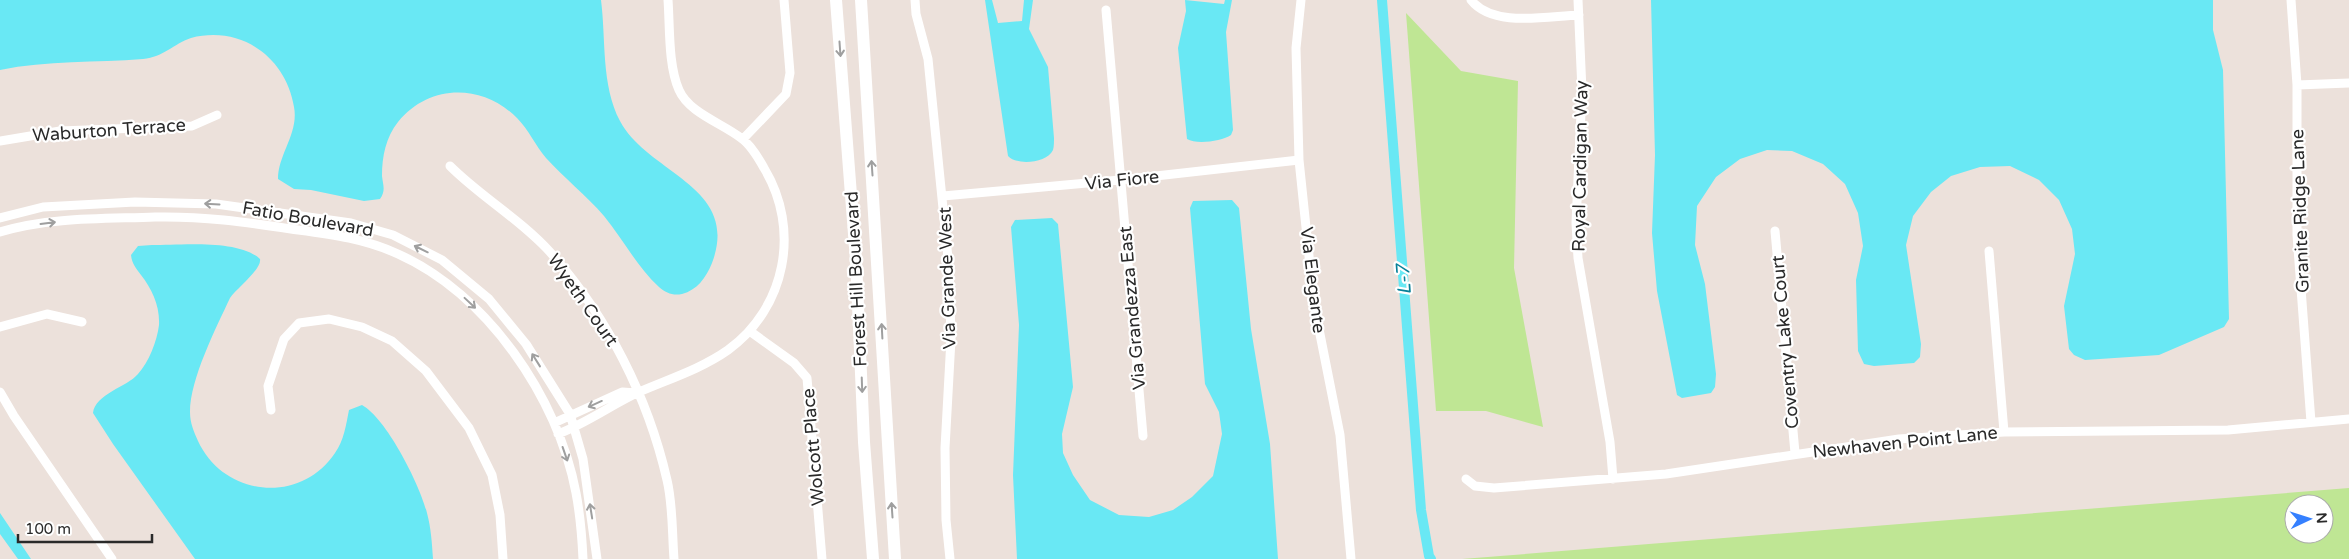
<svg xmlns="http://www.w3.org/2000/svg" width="2349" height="559" viewBox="0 0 2349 559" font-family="'Varela Round',sans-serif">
	<rect width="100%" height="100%" fill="#ece1db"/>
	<path fill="#bfe694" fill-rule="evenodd" d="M1406,13L1461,71L1518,81L1514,268L1543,427L1486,411H1436Z
		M2349,488V559H1462ZM2294,504H2324V534H2294Z"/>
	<path fill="#69e8f4" d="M0,0H601C606,39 601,85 620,121C648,174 741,186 712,263C706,278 697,290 682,294C673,296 666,293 659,287C637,267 623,239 604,216C586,195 564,178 546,158C535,145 529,130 517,118C483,84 430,83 398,122C386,137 382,156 382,176C383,185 386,191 380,199L364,201L311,190L294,189L278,179C278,154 299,133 294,107C286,57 241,25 191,38C173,44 164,57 143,59C96,63 47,60 0,70Z
		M985,0H992L998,23L1022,21L1024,0H1033L1029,29L1048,67L1054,138C1054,141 1054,147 1053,150C1047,163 1017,166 1008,156Z
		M1185,0L1224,4L1225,0H1232L1226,32L1233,130L1231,135C1222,141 1197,145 1187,139L1178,48L1186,11Z
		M1651,0H2213V30L2223,70L2229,319L2224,327L2159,355L2085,360L2074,355L2069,349L2064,306L2075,254L2072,229L2059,200L2039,180L2010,166L1980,167L1951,176L1931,192L1913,216L1906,245L1921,344L1920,357L1914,363L1874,366L1864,364L1858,351L1856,280L1863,246L1858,213L1845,184L1823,164L1792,151L1767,150L1740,159L1716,177L1697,206L1695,245L1705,284L1716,374L1715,387L1711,393L1682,398L1677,395L1657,291L1652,233L1655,155Z
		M1232,200L1239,208L1251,329L1270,444L1278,559H1017L1013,475L1019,325L1011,227L1015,220L1052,218L1058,224L1073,387L1062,434L1063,453L1073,475L1090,500L1119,515L1149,517L1173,510L1192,497L1213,476L1222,434L1219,412L1205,384L1190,208L1193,201Z
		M152,245C180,245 239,239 260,259C262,269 237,288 230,298C216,328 190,379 190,412C190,423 194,432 198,441C224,497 300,505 335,453C344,440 346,425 349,410L362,405C387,419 420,485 427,513C431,528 432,543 433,559H195L113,444L93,413C95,394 127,387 138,374C149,362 157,341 159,325C160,306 152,289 141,275C136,268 132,264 131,255L138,246Z
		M0,513L31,559H18L0,534Z"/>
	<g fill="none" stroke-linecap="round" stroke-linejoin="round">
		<path stroke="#69e8f4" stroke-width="10" d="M1382,0L1421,510L1429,556L1431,559"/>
		<path stroke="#fff" stroke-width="9" d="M915,0L916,14L928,59L949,268L951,339L945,448L946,520L950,559
			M1301,0L1296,48L1299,160L1314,304L1340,435L1351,559
			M1471,0C1493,28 1547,16 1579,15
			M1578,0L1582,91L1576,223L1578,258L1610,442L1613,479
			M2291,0L2297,85V235L2311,422
			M1106,10L1143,436
			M2297,85L2349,83
			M743,139L786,94L790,73L784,0
			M0,141L60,131L192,126L217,115
			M450,166C481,197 520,219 550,252C607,316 648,397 667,480C673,505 672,533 674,559
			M943,196L1120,180L1299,160
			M0,218L43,207L135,202L216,204L351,223L393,235L442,260L489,299L526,344L570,414L583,459L597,559
			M1775,231L1795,453
			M0,232C50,217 104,219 155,217C202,216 246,222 291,229C328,234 364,238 398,254C487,294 558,397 576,493C580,514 582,537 583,559
			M1989,251L2004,432
			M0,327L47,314L82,322
			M751,332L794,363L807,378L822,559
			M0,392L14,416L112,559
			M271,410L268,386L284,339L299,323L329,319L362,327L392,341L426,371L469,428L492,475L500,515L503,559
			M554,423L622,392L637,393
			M558,434C587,423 611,405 639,392C669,379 701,369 728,350C786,308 801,229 764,168C759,159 750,144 741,138C722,123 689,113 679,90C668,65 670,27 668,0
			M1466,479L1475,486L1494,488L1666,474L1899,439L2004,432L2228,430L2349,419"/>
		<path stroke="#fff" stroke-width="12" d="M836,0L856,260L864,442L873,559
			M861,0L895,559"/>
	</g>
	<defs><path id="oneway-shaft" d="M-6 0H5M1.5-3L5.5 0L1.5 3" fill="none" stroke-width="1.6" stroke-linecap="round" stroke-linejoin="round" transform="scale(1.25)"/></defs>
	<g stroke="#9f9f9f">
		<use href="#oneway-shaft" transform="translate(840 49) rotate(86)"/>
		<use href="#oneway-shaft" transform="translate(872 168) rotate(-94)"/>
		<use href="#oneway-shaft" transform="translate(212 204) rotate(-177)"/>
		<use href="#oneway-shaft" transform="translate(48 223) rotate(-7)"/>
		<use href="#oneway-shaft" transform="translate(421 249) rotate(-154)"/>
		<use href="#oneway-shaft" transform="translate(470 303) rotate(43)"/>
		<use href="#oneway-shaft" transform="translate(882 331) rotate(-93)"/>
		<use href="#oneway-shaft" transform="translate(536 360) rotate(-122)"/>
		<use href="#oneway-shaft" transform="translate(862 385) rotate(88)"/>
		<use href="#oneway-shaft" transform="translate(595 404) rotate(156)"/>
		<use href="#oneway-shaft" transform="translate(565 454) rotate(71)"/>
		<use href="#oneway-shaft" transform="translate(892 510) rotate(-94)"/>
		<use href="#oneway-shaft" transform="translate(591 511) rotate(-99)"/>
	</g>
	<g text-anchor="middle" stroke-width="4.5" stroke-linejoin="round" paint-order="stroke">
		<g font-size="18" fill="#2a2a2a" stroke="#fff">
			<text transform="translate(109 130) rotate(-4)" y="6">Waburton Terrace</text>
			<text transform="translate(1580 166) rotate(-89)" y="6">Royal Cardigan Way</text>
			<text transform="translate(1122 180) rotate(-6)" y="6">Via Fiore</text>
			<text transform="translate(2300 211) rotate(-92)" y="6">Granite Ridge Lane</text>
			<text transform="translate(308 219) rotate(10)" y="6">Fatio Boulevard</text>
			<text transform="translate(947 278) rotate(-92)" y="6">Via Grande West</text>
			<text transform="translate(856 279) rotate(-93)" y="6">Forest Hill Boulevard</text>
			<text transform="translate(1313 280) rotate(83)" y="6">Via Elegante</text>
			<text transform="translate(583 300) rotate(55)" y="6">Wyeth Court</text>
			<text transform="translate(1132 308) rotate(-95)" y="6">Via Grandezza East</text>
			<text transform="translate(1785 342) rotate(-95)" y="6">Coventry Lake Court</text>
			<text transform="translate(1905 442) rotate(-6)" y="6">Newhaven Point Lane</text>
			<text transform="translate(813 447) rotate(-95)" y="6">Wolcott Place</text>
		</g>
		<g font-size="19" font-style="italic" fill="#088199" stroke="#fff">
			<text transform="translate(1403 280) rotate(-94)" y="7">L-7</text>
		</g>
	</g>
	<g transform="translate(2309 519) rotate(86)"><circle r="24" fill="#ffffff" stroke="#aaaaaa"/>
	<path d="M0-4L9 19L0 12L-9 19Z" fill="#3580ff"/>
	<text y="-8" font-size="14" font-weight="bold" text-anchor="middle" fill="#2a2a2a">N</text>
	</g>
	<path d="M18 534v8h134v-8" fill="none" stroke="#2a2a2a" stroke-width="2.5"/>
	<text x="25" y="534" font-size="15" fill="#2a2a2a" stroke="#ffffff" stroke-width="4" paint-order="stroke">100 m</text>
</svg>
